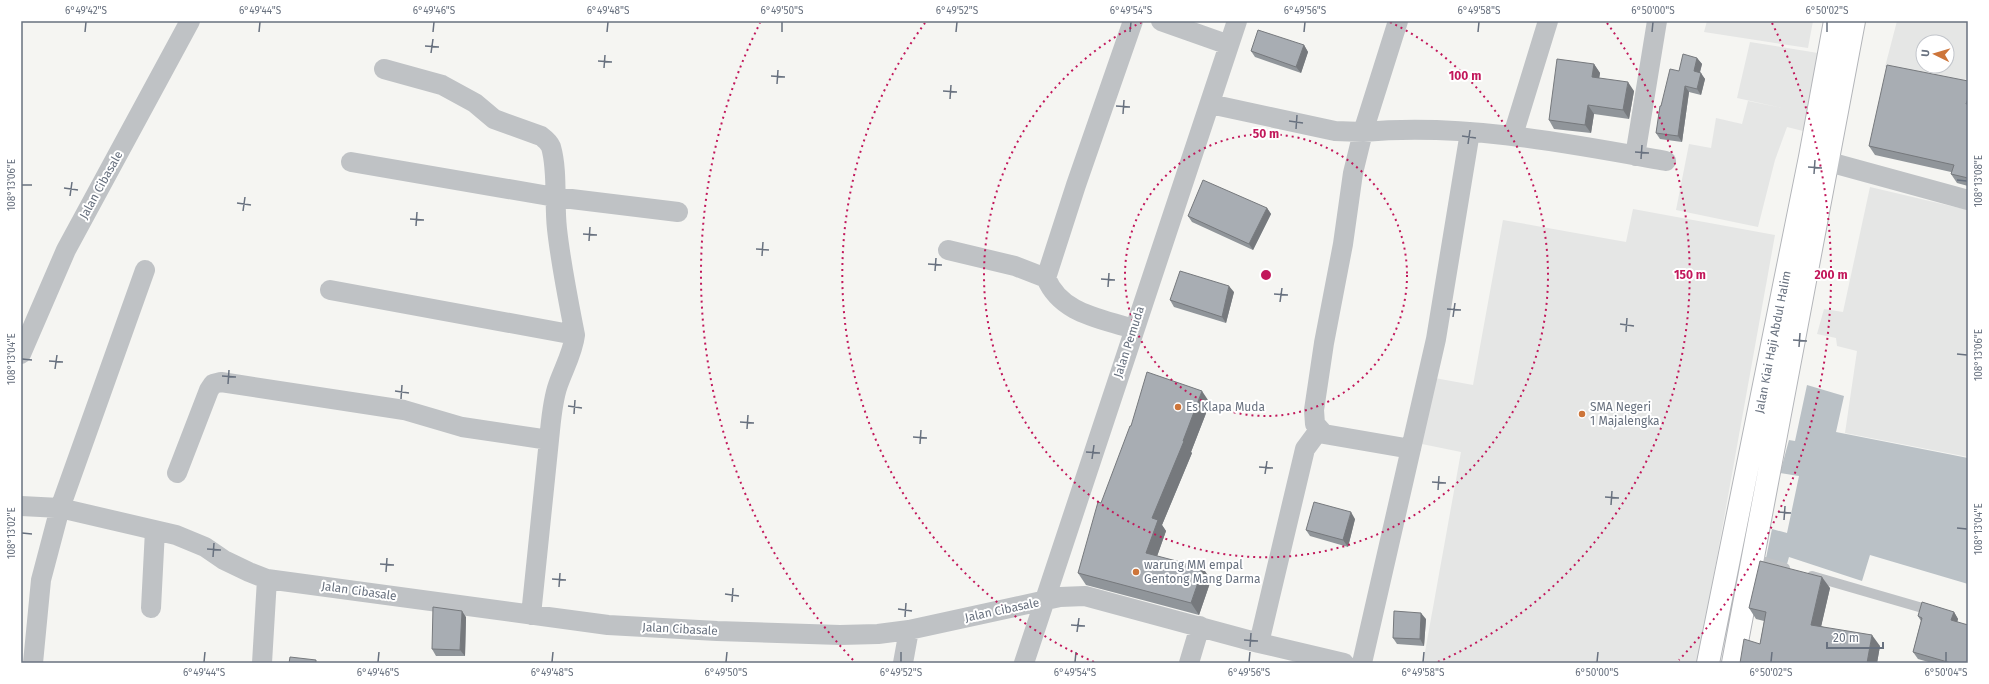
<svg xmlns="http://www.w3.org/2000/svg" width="1989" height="684" viewBox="0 0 1989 684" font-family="'Fira Sans',sans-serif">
	<rect width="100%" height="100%" fill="#f5f5f2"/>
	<path fill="#e5e6e5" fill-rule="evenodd" d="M1707,21H1813L1808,48L1704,32Z
		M1897,21H1968V68L1965,82L1885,67ZM1923,42H1947V66H1923Z
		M1750,42L1818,53L1806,112L1811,113L1807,132L1787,127L1775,160L1758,227L1676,210L1689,144L1711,148L1716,118L1742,124L1748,101L1782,108L1737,98Z
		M1870,187L1968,210V457L1845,433L1857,351L1837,346L1836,338L1817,334L1824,309L1843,312Z
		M1633,209L1775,235L1698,663H1423L1461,452L1417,443L1429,377L1473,385L1503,220L1626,242Z"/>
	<path fill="#bac1c6" d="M1807,385L1844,396L1836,432L1968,458V584L1870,555L1862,581L1789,557L1787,564L1766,558L1772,529L1787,533L1799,476L1780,473L1789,440L1795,441Z"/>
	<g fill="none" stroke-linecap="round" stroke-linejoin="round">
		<g stroke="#b3b5b9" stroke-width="24">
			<path id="primary" d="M1708,663L1810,157L1835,21
				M1733,663L1854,21"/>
		</g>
		<path stroke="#bfc2c5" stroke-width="10" d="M1752,558L1785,568
			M1812,576L1919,607"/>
		<path stroke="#bfc2c5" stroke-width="20" d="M1161,21L1229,45
			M384,69L442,85L475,103L494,119L541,136C545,139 549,142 551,147C558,171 554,204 557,229C561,265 568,299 575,335C573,352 564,368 558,385C552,402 551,422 549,440
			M1210,104L1335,131L1363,132L1398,21
			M1513,135L1548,21
			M1635,156L1657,21
			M351,162L555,197L678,212
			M1829,162L1968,200
			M948,250L1015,266L1046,278C1061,314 1100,318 1133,329
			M1046,278L1076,185L1133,21
			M330,290L575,335
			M21,354L66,250L190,21
			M1411,449L1324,434L1315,424L1314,410L1324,343L1343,244L1353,173L1363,132C1465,123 1566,143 1666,161
			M177,473L209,390L213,384L221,382L404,410L462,427L549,440L531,615
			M21,506L60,508L176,535L205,547L224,560L249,572L267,579L608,625L717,631L840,635L878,634L909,630L1060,597L1085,596L1259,643L1344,663
			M151,608L155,530
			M1259,643L1305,449L1319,430
			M33,663L41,580L60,508L145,270
			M262,663L267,579
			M903,663L909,630
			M1024,663L1237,21
			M1189,663L1200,626
			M1362,663L1436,339L1470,132"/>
		<use href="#primary" stroke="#fff" stroke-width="22"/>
	</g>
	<path fill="#90959a" d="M1304,45L1308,52L1301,73L1255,57L1251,51Z
		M1697,58L1702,64L1700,73L1705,79L1701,95L1689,92L1682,142L1660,139L1656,133L1661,106Z
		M1594,64L1600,73L1599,78L1634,91L1629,119L1594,114L1591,133L1554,129L1549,120Z
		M1968,81V186L1957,183L1951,174V172L1875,155L1869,146Z
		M1267,208L1271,214L1253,250L1192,222L1188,216Z
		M1234,292L1226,323L1174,307L1170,300Z
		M1210,403L1191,452L1192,453L1162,525L1166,531L1157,556L1211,580L1199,615L1086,585L1078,573L1131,426Z
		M1355,519L1348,547L1310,536L1306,530Z
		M1830,588L1821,626L1880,646L1877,663H1740L1760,644L1764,621L1756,619L1749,608Z
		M1954,612L1958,619L1957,622L1968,663H1932L1918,659L1913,652L1921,621L1918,616Z
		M466,617L465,656H436L432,649Z
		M1426,619L1424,646L1397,644L1393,638Z"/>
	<path fill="#76797d" d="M1304,45L1308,52L1301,73L1296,67Z
		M1697,58L1702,64L1698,78L1694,71Z
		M1594,64L1600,73L1598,86L1592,77Z
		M1701,73L1705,79L1701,95L1697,89Z
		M1628,82L1634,91L1629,119L1623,110Z
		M1685,86L1689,92L1682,142L1678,136Z
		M1588,105L1594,114L1591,133L1585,125Z
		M1267,208L1271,214L1253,250L1249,244Z
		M1229,286L1234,292L1226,323L1222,317Z
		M1202,391L1210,403L1191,452L1192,453L1162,525L1166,531L1154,565L1146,553L1152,518Z
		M1351,512L1355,519L1348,547L1343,540Z
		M1203,568L1211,580L1199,615L1191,603Z
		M1822,577L1830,588L1819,636L1811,625Z
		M462,611L466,617L465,656L460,650Z
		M1954,612L1958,619L1956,627L1951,620Z
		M1421,613L1426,619L1424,646L1420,639Z
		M1872,635L1880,646L1877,663H1867Z"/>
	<path fill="#a8adb3" stroke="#76797d" d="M1258,30L1304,45L1296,67L1251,51Z
		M1683,54L1697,58L1694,71L1701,73L1697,89L1685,86L1678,136L1656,133L1660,106H1661L1670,69L1679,71Z
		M1557,59L1594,64L1592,77L1628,82L1623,110L1588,105L1585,125L1549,120Z
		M1887,65L1968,81V98L1966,104H1968V178L1951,174L1954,165L1869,146Z
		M1203,180L1267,208L1249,244L1188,216Z
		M1180,271L1229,286L1222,317L1170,300Z
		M1147,372L1202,391L1183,441H1184L1152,518L1158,520L1146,553L1203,568L1191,603L1078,573L1098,502L1101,503L1130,426H1131Z
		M1314,502L1351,512L1343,540L1306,530Z
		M1760,561L1822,577L1811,625L1872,635L1867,663H1740L1744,639L1760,644L1766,612L1749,608Z
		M1922,602L1954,612L1951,620L1968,625V663H1951L1913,652L1922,618L1918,616Z
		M433,607L462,611L460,650L432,649Z
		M1394,611L1421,613L1420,639L1393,638Z
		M290,657L316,660V663H289Z"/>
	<path fill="none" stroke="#68717f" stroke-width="1.5" d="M85,32L86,22M259,32L260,22M433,32L434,22M607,32L608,22M782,32V22M956,32L957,22M1130,32L1131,22M1304,32L1305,22M1478,32L1479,22M1652,32L1653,22M1827,32V22M425,46L439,47M431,53L433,39M598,61L612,62M604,68L605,55M771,76L785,77M777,84L778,70M943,91L957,92M950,99L951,85M1116,106L1130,107M1123,114L1124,100M1289,121L1303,123M1296,129L1297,115M1462,136L1476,138M1468,144L1470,130M1635,152L1649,153M1641,159L1642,145M1808,167L1822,168M1814,174L1815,160M1957,180L1967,181M22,185H32M64,188L78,190M70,196L72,182M237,203L251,205M243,211L245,197M410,219L424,220M416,226L417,212M583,234L597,235M589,241L590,227M756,249L769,250M762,256L763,242M928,264L942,265M935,271L936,258M1101,279L1115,280M1108,287L1109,273M1274,294L1288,295M1280,302L1282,288M1447,309L1461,310M1453,317L1455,303M1620,324L1634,326M1626,332L1627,318M1793,340L1807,341M1799,347L1800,333M1957,354L1967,355M22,359L32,360M49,361L63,362M55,369L57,355M222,376L236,377M228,384L229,370M395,391L409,393M401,399L402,385M568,406L582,408M574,414L575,400M740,422L754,423M747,429L748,415M913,437L927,438M920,444L921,430M1086,452L1100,453M1092,459L1094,445M1259,467L1273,468M1265,474L1267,461M1432,482L1446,483M1438,490L1439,476M1605,497L1619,498M1611,505L1612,491M1778,512L1791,513M1784,520L1785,506M1957,528L1967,529M22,533L32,534M207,549L221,550M213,557L214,543M380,564L394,565M386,572L387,558M552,579L566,580M559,587L560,573M725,594L739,596M732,602L733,588M898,609L912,611M905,617L906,603M1071,625L1085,626M1077,632L1079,618M1244,640L1258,641M1250,647L1251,633M204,662L205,652M378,662L379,652M552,662L553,652M726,662L727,652M901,662V652M1075,662L1076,652M1249,662L1250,652M1423,662L1424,652M1597,662L1598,652M1771,662L1772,652M1946,662V652"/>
	<g fill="none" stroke="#c2185b" stroke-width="2" stroke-dasharray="2 4">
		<circle cx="1266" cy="275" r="141"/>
		<path d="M1390 22A282 282 0 1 1 1142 22"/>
		<path d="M1094 662A424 424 0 0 1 925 23M1607 23A424 424 0 0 1 1438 662"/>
		<path d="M853 660A565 565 0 0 1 760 23M1772 23A565 565 0 0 1 1679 660"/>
	</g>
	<g fill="#cd753a" stroke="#fff" stroke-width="1.5">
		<circle cx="1178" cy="407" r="4"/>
		<circle cx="1582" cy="414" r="4"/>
		<circle cx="1136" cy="572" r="4"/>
	</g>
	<g text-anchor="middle" stroke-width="4" stroke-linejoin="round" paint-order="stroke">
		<g font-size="12" fill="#68717f" stroke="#fff">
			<text transform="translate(101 185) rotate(-61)" y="4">Jalan Cibasale</text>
			<text transform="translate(1129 342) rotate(-72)" y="4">Jalan Pemuda</text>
			<text transform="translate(1773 342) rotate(-79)" y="4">Jalan Kiai Haji Abdul Halim</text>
			<text transform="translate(359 591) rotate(8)" y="4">Jalan Cibasale</text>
			<text transform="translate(1002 610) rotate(-12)" y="4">Jalan Cibasale</text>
			<text transform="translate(680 629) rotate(3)" y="4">Jalan Cibasale</text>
		</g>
		<g font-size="12" fill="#68717f" stroke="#fff" text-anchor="start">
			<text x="1186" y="411">Es Klapa Muda</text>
			<text x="1590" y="411">SMA Negeri<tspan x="1590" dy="14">1 Majalengka</tspan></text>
			<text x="1144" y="569">warung MM empal<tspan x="1144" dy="14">Gentong Mang Darma</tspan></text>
		</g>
	</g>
	<circle cx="1266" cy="275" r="6" fill="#c2185b" stroke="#fff" stroke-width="2"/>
	<g font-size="12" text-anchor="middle" font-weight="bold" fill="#c2185b" stroke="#fff" stroke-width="4" stroke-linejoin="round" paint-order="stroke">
		<text x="1465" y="80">100 m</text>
		<text x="1266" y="138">50 m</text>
		<text x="1690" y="279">150 m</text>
		<text x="1831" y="279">200 m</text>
	</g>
	<rect width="1989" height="684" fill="none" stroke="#ffffff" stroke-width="44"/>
	<g transform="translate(1935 54) rotate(275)"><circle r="19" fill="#ffffff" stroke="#c3c6cc"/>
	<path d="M0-3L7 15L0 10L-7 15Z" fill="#cd753a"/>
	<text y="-6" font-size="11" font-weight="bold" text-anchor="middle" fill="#68717f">U</text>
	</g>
	<path d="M1827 642v6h56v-6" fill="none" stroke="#68717f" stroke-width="2"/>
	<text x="1833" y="642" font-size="12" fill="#68717f" stroke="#ffffff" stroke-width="3" paint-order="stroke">20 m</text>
	<rect x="22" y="22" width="1945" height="640" fill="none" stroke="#68717f" stroke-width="1.5"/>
	<g font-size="10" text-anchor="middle" fill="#68717f">
		<text x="86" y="14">6°49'42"S</text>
		<text x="260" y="14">6°49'44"S</text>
		<text x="434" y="14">6°49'46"S</text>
		<text x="608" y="14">6°49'48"S</text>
		<text x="782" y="14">6°49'50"S</text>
		<text x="957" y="14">6°49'52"S</text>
		<text x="1131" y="14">6°49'54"S</text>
		<text x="1305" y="14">6°49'56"S</text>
		<text x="1479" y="14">6°49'58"S</text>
		<text x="1653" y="14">6°50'00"S</text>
		<text x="1827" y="14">6°50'02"S</text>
		<text transform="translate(1978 181) rotate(-90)" y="4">108°13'08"E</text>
		<text transform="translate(11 185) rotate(-90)" y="4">108°13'06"E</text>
		<text transform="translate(1978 355) rotate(-90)" y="4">108°13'06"E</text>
		<text transform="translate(11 359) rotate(-90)" y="4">108°13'04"E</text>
		<text transform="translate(1978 529) rotate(-90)" y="4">108°13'04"E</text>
		<text transform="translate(11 533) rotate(-90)" y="4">108°13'02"E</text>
		<text x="204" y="676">6°49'44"S</text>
		<text x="378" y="676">6°49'46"S</text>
		<text x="552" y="676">6°49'48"S</text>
		<text x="726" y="676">6°49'50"S</text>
		<text x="901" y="676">6°49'52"S</text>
		<text x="1075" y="676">6°49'54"S</text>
		<text x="1249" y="676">6°49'56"S</text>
		<text x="1423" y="676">6°49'58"S</text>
		<text x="1597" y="676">6°50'00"S</text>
		<text x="1771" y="676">6°50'02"S</text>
		<text x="1946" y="676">6°50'04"S</text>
	</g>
</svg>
